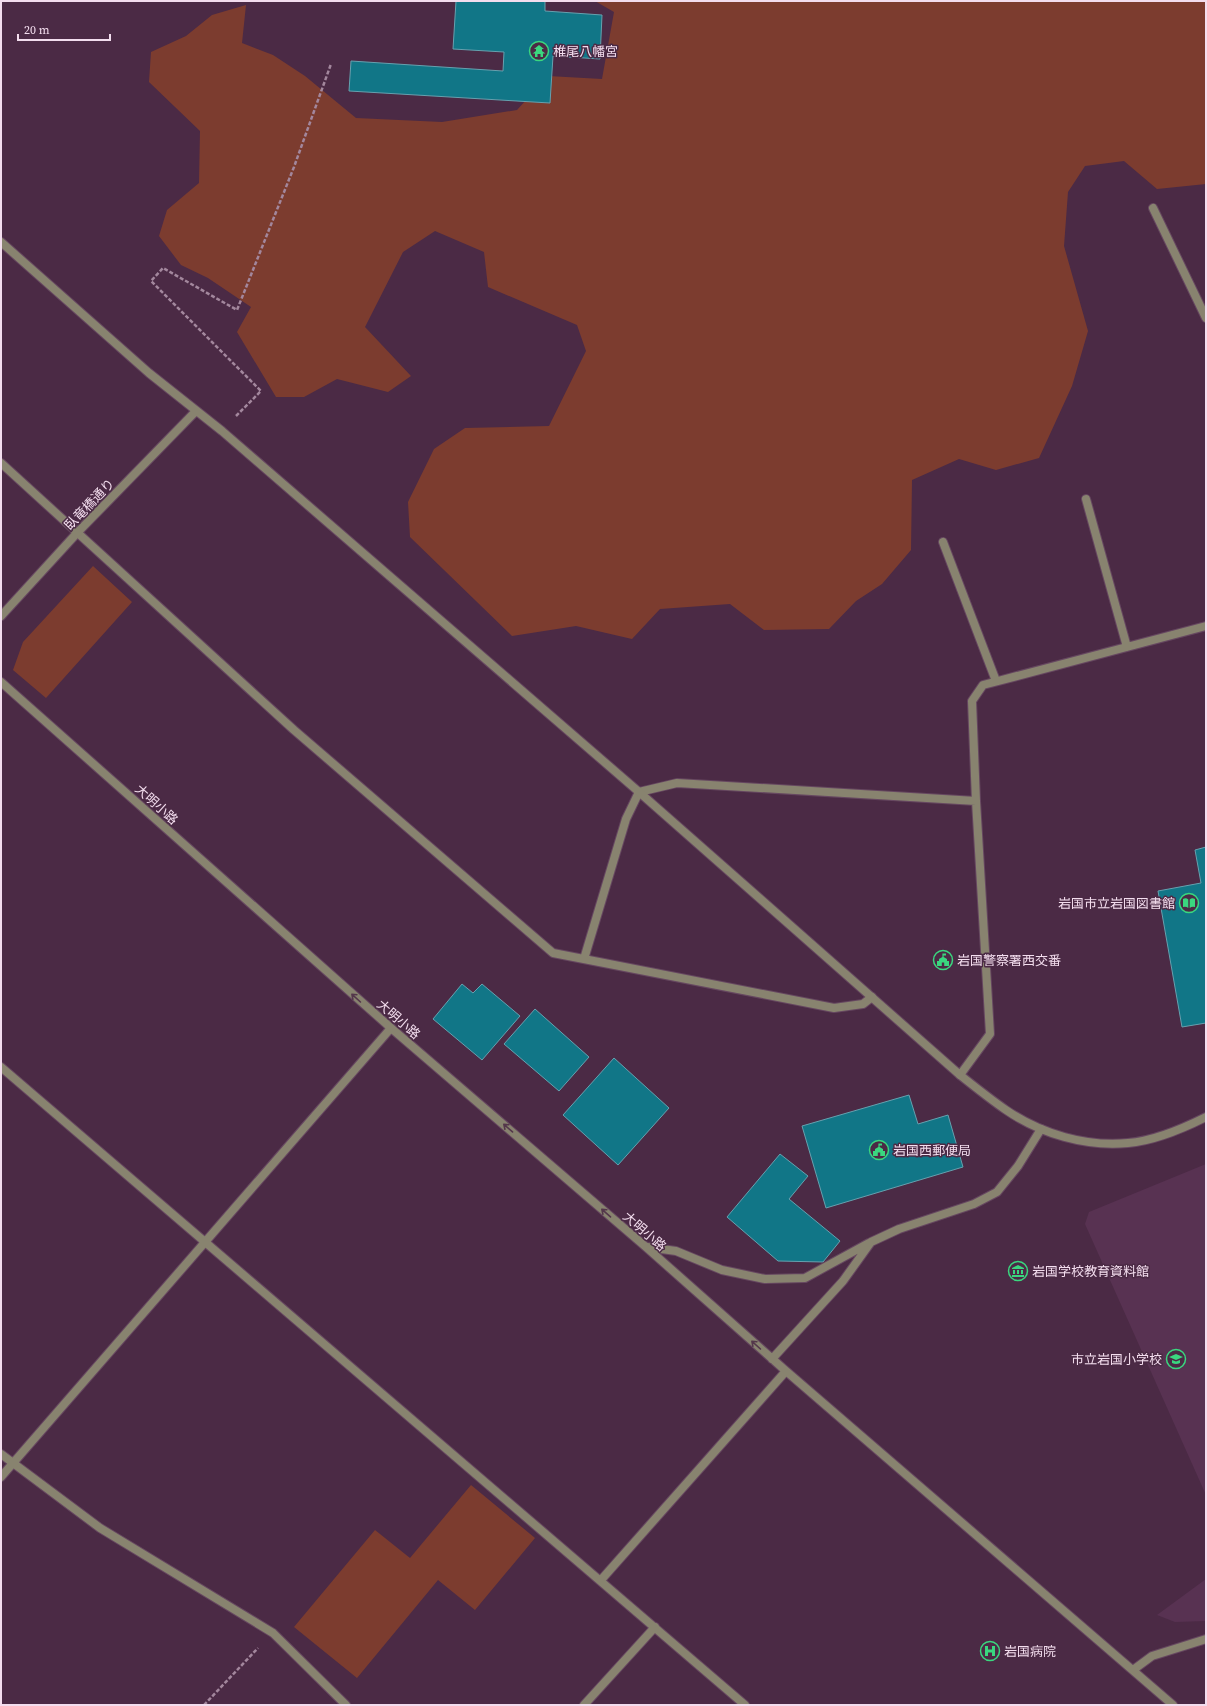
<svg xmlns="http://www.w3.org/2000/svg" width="1207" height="1706" viewBox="0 0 1207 1706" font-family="'Source Serif 4','Noto Sans JP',serif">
	<rect width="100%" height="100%" fill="#4b2a45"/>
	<path fill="#583252" d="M1206,1164V1495L1085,1224L1089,1212Z
		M1206,1579V1621L1175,1622L1157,1615Z"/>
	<path fill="#7c3c2f" d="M595,1H1206V184L1157,189L1124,161L1085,166L1068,192L1064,246L1088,331L1072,386L1039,458L996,470L959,459L912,480L911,550L882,584L856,601L829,629L764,630L730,604L660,609L632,639L576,626L512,636L410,537L408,502L434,449L465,428L549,426L586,351L577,325L488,287L484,252L435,231L403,252L365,327L411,376L388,392L337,379L304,397H276L237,332L251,307L208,278L181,265L159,236L167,210L199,183L200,131L149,82L151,52L186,36L212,15L246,5L242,43L273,55L305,76L356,118L442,122L517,110L548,76L602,79L614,12Z
		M93,566L132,602L46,698L13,670L23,642Z
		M471,1485L535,1538L475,1610L438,1580L357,1678L294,1627L375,1530L410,1558Z"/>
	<path fill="#117687" stroke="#66a1af" d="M456,1H545V11L602,15L600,59L553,56L550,103L349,91L351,61L503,71L504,52L453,49Z
		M1206,847V1023L1182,1027L1158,891L1201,883L1195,850Z
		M462,984L473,993L482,984L520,1016L482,1060L433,1019Z
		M535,1009L589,1057L559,1091L504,1044Z
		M614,1058L669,1108L618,1165L563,1115Z
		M909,1095L918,1124L948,1115L963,1167L826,1208L802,1126Z
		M780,1154L808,1176L789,1199L840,1241L823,1262L778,1261L727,1217Z"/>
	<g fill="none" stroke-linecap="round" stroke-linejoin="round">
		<g stroke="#664760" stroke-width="10">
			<path id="minor" d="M1153,208L1206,318
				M1,463L294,730L553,953L834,1008L863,1004L872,997
				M1086,499L1127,647
				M943,542L996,681
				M1,682L391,1028L646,1247L786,1371L1173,1705
				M584,959L626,819L639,792L677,783L976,801
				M1,1067L745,1705
				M960,1075L990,1034L976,801L972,701L983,685L1206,626
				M647,1247L676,1251L722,1270L765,1279L805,1278L869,1243
				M772,1359L843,1281L871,1242L899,1229L974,1204L997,1192L1018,1166L1041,1129
				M1,1454L100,1528L273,1633L346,1705
				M1,1477L391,1028
				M601,1580L786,1371
				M1133,1670L1152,1656L1206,1639
				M584,1705L655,1627"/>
		</g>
		<g stroke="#664760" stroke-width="10">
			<path id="tertiary" d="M1,242L149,373L222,431L639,792L960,1075C975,1087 990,1099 1006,1110C1041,1134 1086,1147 1128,1143C1153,1141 1184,1128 1206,1117
				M1,616L77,533L196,411"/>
		</g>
		<path stroke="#a3879d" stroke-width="2.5" stroke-dasharray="4 2" stroke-linecap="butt" d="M236,416L261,391L151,281L163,268L237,310L294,167L331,64
			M204,1705L258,1648"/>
		<use href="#minor" stroke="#88836f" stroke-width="8"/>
		<use href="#tertiary" stroke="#88836f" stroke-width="8"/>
	</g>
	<defs><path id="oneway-shaft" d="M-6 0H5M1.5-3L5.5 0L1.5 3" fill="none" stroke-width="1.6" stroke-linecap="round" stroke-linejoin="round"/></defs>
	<g stroke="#54374b">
		<use href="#oneway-shaft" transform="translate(356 998) rotate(-138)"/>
		<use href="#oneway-shaft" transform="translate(508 1128) rotate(-139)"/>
		<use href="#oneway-shaft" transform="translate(606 1213) rotate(-139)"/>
		<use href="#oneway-shaft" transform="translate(756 1345) rotate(-138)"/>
	</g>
	<defs>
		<g id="temple-ring" transform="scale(1)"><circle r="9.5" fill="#4b2a45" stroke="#3ad77f" stroke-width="1.5"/><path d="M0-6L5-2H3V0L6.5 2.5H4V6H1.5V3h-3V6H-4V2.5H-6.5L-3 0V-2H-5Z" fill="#3ad77f"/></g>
		<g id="library-ring" transform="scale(1)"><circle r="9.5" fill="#4b2a45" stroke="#3ad77f" stroke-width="1.5"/><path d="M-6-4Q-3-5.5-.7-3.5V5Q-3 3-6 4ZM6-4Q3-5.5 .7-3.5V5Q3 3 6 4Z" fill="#3ad77f"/></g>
		<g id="civic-ring" transform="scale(1)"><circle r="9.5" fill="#4b2a45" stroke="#3ad77f" stroke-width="1.5"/><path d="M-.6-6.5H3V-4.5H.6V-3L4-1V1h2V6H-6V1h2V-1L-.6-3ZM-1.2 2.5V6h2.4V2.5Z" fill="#3ad77f"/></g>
		<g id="museum-ring" transform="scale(1)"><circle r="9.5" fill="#4b2a45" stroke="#3ad77f" stroke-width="1.5"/><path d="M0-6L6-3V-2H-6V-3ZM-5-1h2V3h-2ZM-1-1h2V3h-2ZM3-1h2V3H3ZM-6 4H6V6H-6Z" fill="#3ad77f"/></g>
		<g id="school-ring" transform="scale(1)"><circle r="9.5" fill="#4b2a45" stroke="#3ad77f" stroke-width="1.5"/><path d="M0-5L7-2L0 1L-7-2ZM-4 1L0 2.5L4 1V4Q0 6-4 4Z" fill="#3ad77f"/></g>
		<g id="hospital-ring" transform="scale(1)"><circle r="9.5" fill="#4b2a45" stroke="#3ad77f" stroke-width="1.5"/><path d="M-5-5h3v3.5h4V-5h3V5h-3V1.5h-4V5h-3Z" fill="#3ad77f"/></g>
	</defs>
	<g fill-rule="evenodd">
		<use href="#temple-ring" x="539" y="51"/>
		<use href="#library-ring" x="1189" y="903"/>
		<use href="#civic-ring" x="943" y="960"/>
		<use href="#civic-ring" x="879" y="1150"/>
		<use href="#museum-ring" x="1018" y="1271"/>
		<use href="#school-ring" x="1176" y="1359"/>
		<use href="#hospital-ring" x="990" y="1651"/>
	</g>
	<g text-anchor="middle" stroke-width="3" stroke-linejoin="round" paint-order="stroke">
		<g font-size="13" fill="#f3ddee" stroke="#4b2a45" text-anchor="start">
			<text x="553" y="56">椎尾八幡宮</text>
			<text x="1175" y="908" text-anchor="end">岩国市立岩国図書館</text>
			<text x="957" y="965">岩国警察署西交番</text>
			<text x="893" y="1155">岩国西郵便局</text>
			<text x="1032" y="1276">岩国学校教育資料館</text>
			<text x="1162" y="1364" text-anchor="end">市立岩国小学校</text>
			<text x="1004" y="1656">岩国病院</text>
		</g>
		<g font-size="13" fill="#f3ddee" stroke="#4b2a45">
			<text transform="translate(89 504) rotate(-46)" y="5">臥竜橋通り</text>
			<text transform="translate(157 804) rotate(42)" y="5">大明小路</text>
			<text transform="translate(399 1019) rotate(41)" y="5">大明小路</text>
			<text transform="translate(645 1231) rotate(41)" y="5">大明小路</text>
		</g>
	</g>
	<rect width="1207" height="1706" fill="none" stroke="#f3ddee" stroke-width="4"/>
	<path d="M18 34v6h92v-6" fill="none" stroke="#f3ddee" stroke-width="2"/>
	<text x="24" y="34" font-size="12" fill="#f3ddee" stroke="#4b2a45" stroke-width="3" paint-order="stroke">20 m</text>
</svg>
